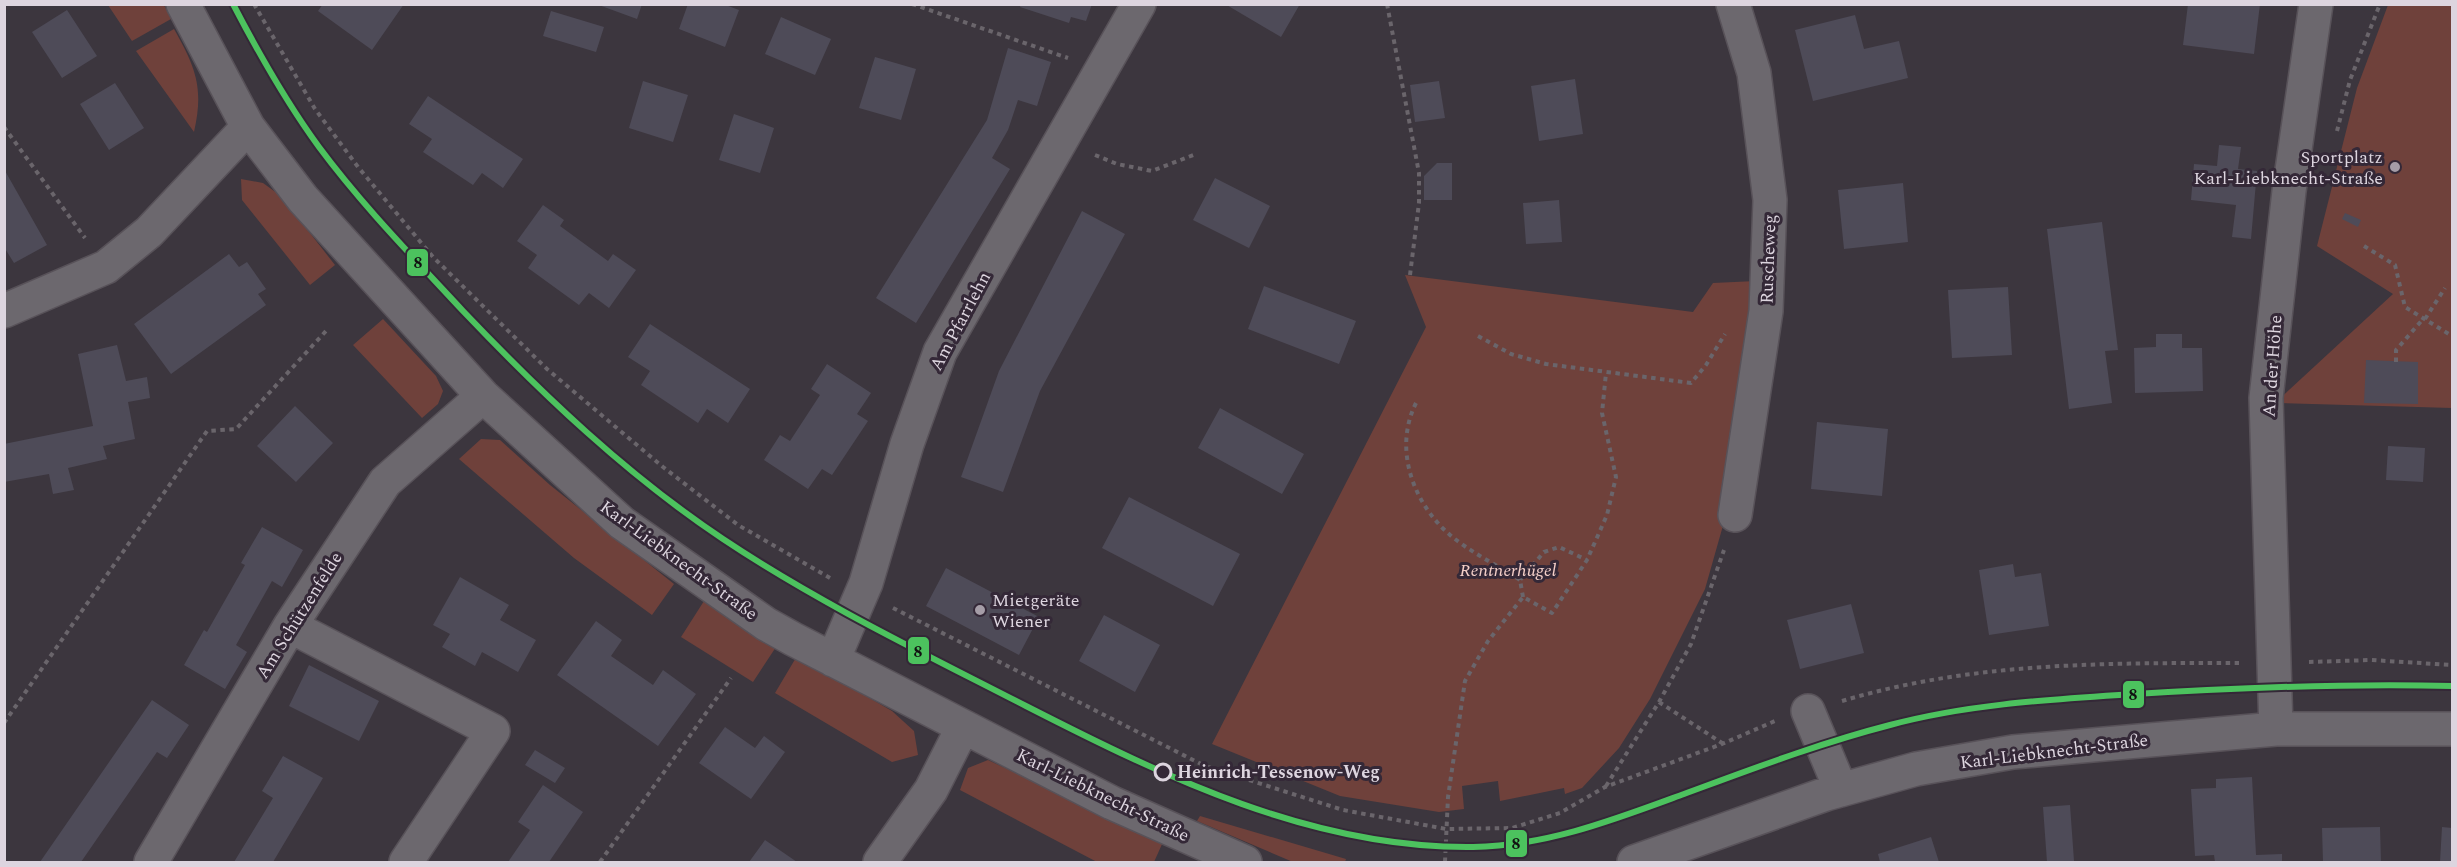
<svg xmlns="http://www.w3.org/2000/svg" width="2457" height="867" viewBox="0 0 2457 867" font-family="Spectral,serif">
	<rect width="100%" height="100%" fill="#3c363e"/>
	<path fill="#6f413b" d="M108,5H164L171,19L132,41Z
		M2388,5H2452V408L2275,403L2393,294L2317,246L2357,88Z
		M174,29C196,68 204,88 194,132L136,51Z
		M241,179L263,183L281,196L335,265L310,285L242,200Z
		M1405,275L1693,312L1713,283L1756,281L1726,515L1705,589L1650,699L1619,748L1582,788L1565,794L1564,788L1500,801L1498,781L1462,786L1464,809L1439,812L1340,796L1212,744L1426,327Z
		M383,319L436,376L443,391L438,404L422,418L353,345Z
		M481,439L500,440L550,485L674,584L652,615L574,558L459,459Z
		M704,601L776,647L753,682L681,637Z
		M797,656L892,711L914,731L918,755L892,762L775,693Z
		M988,760L1163,842L1154,862H1097L960,790L968,768Z
		M1200,816L1346,859L1345,862H1293L1197,821Z"/>
	<path fill="#4e4b58" d="M323,4H404L372,50L318,11Z
		M596,4H642L637,19Z
		M688,4H723L739,10L725,47L679,29Z
		M1021,4H1092L1086,21L1071,17L1069,23L1020,7Z
		M1225,4H1300L1281,37Z
		M2188,4H2260L2254,54L2183,45Z
		M67,10L97,56L62,78L32,32Z
		M551,11L604,27L596,52L543,36Z
		M1855,15L1864,49L1899,41L1908,78L1813,101L1795,30Z
		M781,17L831,39L815,75L765,54Z
		M1008,48L1051,62L1037,106L1018,100L1008,130L992,158L1010,169L916,323L876,298L987,120Z
		M875,57L916,69L901,120L859,108Z
		M1575,79L1583,134L1539,141L1531,86Z
		M643,81L688,95L673,142L629,128Z
		M1439,81L1445,118L1415,122L1410,85Z
		M115,83L144,128L109,150L80,104Z
		M428,96L523,159L503,188L482,173L473,185L423,152L432,139L409,124Z
		M734,114L774,128L760,173L719,160Z
		M2219,145L2241,147L2238,169L2257,171L2251,239L2232,237L2236,205L2191,200L2194,164L2217,166Z
		M1437,163H1452V200H1424V176Z
		M4,169L47,245L14,263L4,247Z
		M1215,178L1270,206L1249,248L1193,220Z
		M1903,183L1908,242L1844,249L1838,190Z
		M1559,200L1562,242L1526,244L1523,203Z
		M543,205L564,220L560,226L608,261L613,254L636,270L609,308L589,293L579,305L528,268L537,255L517,241Z
		M1082,211L1125,234L1040,391L1003,492L961,477L999,371Z
		M2345,213L2361,220L2358,227L2342,219Z
		M2102,222L2118,350L2105,351L2112,403L2069,409L2047,229Z
		M229,254L239,267L247,262L266,289L258,294L266,305L171,374L134,324Z
		M1264,286L1356,321L1339,364L1248,329Z
		M2008,287L2012,355L1952,358L1948,290Z
		M650,324L750,389L728,423L707,409L698,423L641,385L650,371L628,357Z
		M2156,334H2182V348H2202L2203,391L2135,393L2134,348L2156,347Z
		M117,345L126,381L147,377L150,398L128,402L135,439L103,446L107,459L68,468L74,490L53,494L49,474L4,482V444L93,426L78,354Z
		M2366,360L2418,362V404L2364,403Z
		M827,364L871,393L857,414L868,421L832,475L822,469L808,489L764,460L780,435L790,441L820,395L811,389Z
		M295,406L333,443L296,482L257,446Z
		M1220,408L1304,454L1282,494L1198,448Z
		M1817,422L1888,429L1882,496L1811,489Z
		M2388,446L2425,448L2423,482L2386,480Z
		M1129,497L1240,554L1213,606L1102,548Z
		M262,527L303,550L282,587L272,581L236,645L247,652L225,689L184,665L204,630L207,632L245,565L241,563Z
		M2013,564L2015,577L2041,573L2049,626L1989,635L1979,570Z
		M946,568L1039,617L1019,655L926,606Z
		M460,577L509,605L500,620L536,640L518,672L482,652L475,666L442,647L450,634L433,625Z
		M1851,604L1864,653L1800,669L1787,620Z
		M1104,615L1160,645L1135,692L1079,661Z
		M596,621L622,640L611,656L653,685L663,670L696,694L658,746L557,675Z
		M309,665L379,701L359,741L289,706Z
		M152,700L189,725L167,758L157,752L81,862H40Z
		M725,727L755,748L764,736L785,752L751,799L699,763Z
		M535,750L565,768L555,783L525,765Z
		M283,756L323,778L273,862H234L273,798L262,791Z
		M2252,777L2256,855L2282,854V862H2215L2214,855L2195,856L2191,789L2216,788V779Z
		M543,785L583,812L549,862H508L530,830L518,822Z
		M2070,805L2074,861L2047,862L2043,807Z
		M2380,827L2381,862H2323L2322,828Z
		M2442,827L2452,828V862H2440Z
		M1931,837L1939,862H1880L1878,854Z
		M765,840L797,862H749Z"/>
	<g fill="none" stroke-linecap="round" stroke-linejoin="round">
		<g stroke="#585259" stroke-width="36">
			<path id="minor" d="M183,4L248,127L303,199L483,396L622,523L766,624L793,639L1112,803L1245,862
				M1733,4L1754,73L1770,200L1766,311L1735,515
				M4,311L106,267L149,232L248,127
				M290,626L493,731L406,862
				M833,660L866,583L907,444L940,352L1139,4
				M1808,711L1841,790
				M2276,729L2266,398L2289,191L2316,4
				M151,862L290,626L385,482L483,396
				M880,862L931,790L963,727
				M1634,862L1826,794L1916,769L2013,752L2276,729H2452"/>
		</g>
		<path stroke="#6a656b" stroke-width="4" stroke-dasharray="4.5 4.5" stroke-linecap="butt" d="M254,4L315,109L358,167L433,257L547,369L663,467L738,525L830,578
			M912,4L1068,58
			M1387,4L1419,173V203L1410,275
			M4,127L85,238
			M2337,131L2350,80L2380,4
			M1095,155L1117,164L1152,171L1196,154
			M2364,246L2395,265L2405,307L2452,336
			M2425,319L2445,288
			M1478,336L1511,354L1546,364L1691,383L1706,365L1725,334
			M2396,362V350L2424,318
			M1416,403C1393,449 1413,503 1450,535C1470,552 1497,565 1520,580
			M1523,597L1520,580L1544,552L1559,547L1587,560
			M893,608L1205,766L1343,810L1446,829L1512,828L1560,813L1605,787L1722,744L1775,721
			M2309,662L2371,660L2452,665
			M1842,701C1972,662 2105,663 2239,663
			M1659,702L1722,743
			M4,723L207,431L236,429L326,331
			M1606,786L1659,702L1691,644L1724,550
			M600,862L731,678
			M1445,862L1448,797L1465,681L1488,641L1523,597L1552,613L1587,560L1607,515L1616,477L1602,413L1606,373"/>
		<use href="#minor" stroke="#6c686e" stroke-width="33"/>
		<g stroke="#342837" stroke-width="10">
			<path id="tram-1" d="M233,4C259,54 286,102 319,147C362,205 414,258 463,311C542,394 627,475 723,539C819,603 923,653 1026,706C1165,777 1313,849 1473,847C1547,846 1616,819 1684,794C1752,769 1820,743 1890,725C1965,705 2042,700 2119,695C2230,688 2341,683 2452,686"/>
		</g>
		<use href="#tram-1" stroke="#4cc25e" stroke-width="6"/>
	</g>
	<g fill="#a59da7" stroke="#342837" stroke-width="2">
		<circle cx="2395" cy="167" r="6"/>
		<circle cx="980" cy="610" r="6"/>
	</g>
	<circle fill="#342837" stroke="#ddd5df" stroke-width="3" cx="1163" cy="772" r="8"/>
	<g text-anchor="middle" stroke-width="6" stroke-linejoin="round" paint-order="stroke">
		<g font-size="18" fill="#ddd5df" stroke="#342837" text-anchor="end">
			<text x="2383" y="163">Sportplatz<tspan x="2383" dy="21">Karl-Liebknecht-Straße</tspan></text>
			<text x="992" y="606" text-anchor="start">Mietgeräte<tspan x="992" dy="21">Wiener</tspan></text>
		</g>
		<g font-size="18" fill="#ddd5df" stroke="#342837">
			<text transform="translate(1768 259) rotate(-88)" y="6">Ruscheweg</text>
			<text transform="translate(960 321) rotate(-62)" y="6">Am Pfarrlehn</text>
			<text transform="translate(2272 366) rotate(-86)" y="6">An der Höhe</text>
			<text transform="translate(679 560) rotate(36)" y="6">Karl-Liebknecht-Straße</text>
			<text transform="translate(299 615) rotate(-58)" y="6">Am Schützenfelde</text>
			<text transform="translate(2054 751) rotate(-7)" y="6">Karl-Liebknecht-Straße</text>
			<text transform="translate(1103 795) rotate(26)" y="6">Karl-Liebknecht-Straße</text>
		</g>
		<g font-size="18" font-style="italic" fill="#f4cfc8" stroke="#342837">
			<text x="1508" y="576">Rentnerhügel</text>
		</g>
		<g font-size="18" font-weight="bold" fill="#ddd5df" stroke="#342837" text-anchor="start">
			<text x="1177" y="778">Heinrich-Tessenow-Weg</text>
		</g>
	</g>
	<g stroke="#342837" stroke-width="2">
		<rect x="406" y="248" width="23" height="29" rx="6" fill="#4cc25e"/>
		<rect x="907" y="636" width="23" height="29" rx="6" fill="#4cc25e"/>
		<rect x="2122" y="680" width="23" height="29" rx="6" fill="#4cc25e"/>
		<rect x="1505" y="829" width="23" height="29" rx="6" fill="#4cc25e"/>
	</g>
	<g font-size="16" text-anchor="middle" font-weight="bold" fill="#111">
		<text x="418" y="268">8</text>
		<text x="918" y="657">8</text>
		<text x="2133" y="700">8</text>
		<text x="1516" y="849">8</text>
	</g>
	<rect width="2457" height="867" fill="none" stroke="#ddd5df" stroke-width="12"/>
</svg>
